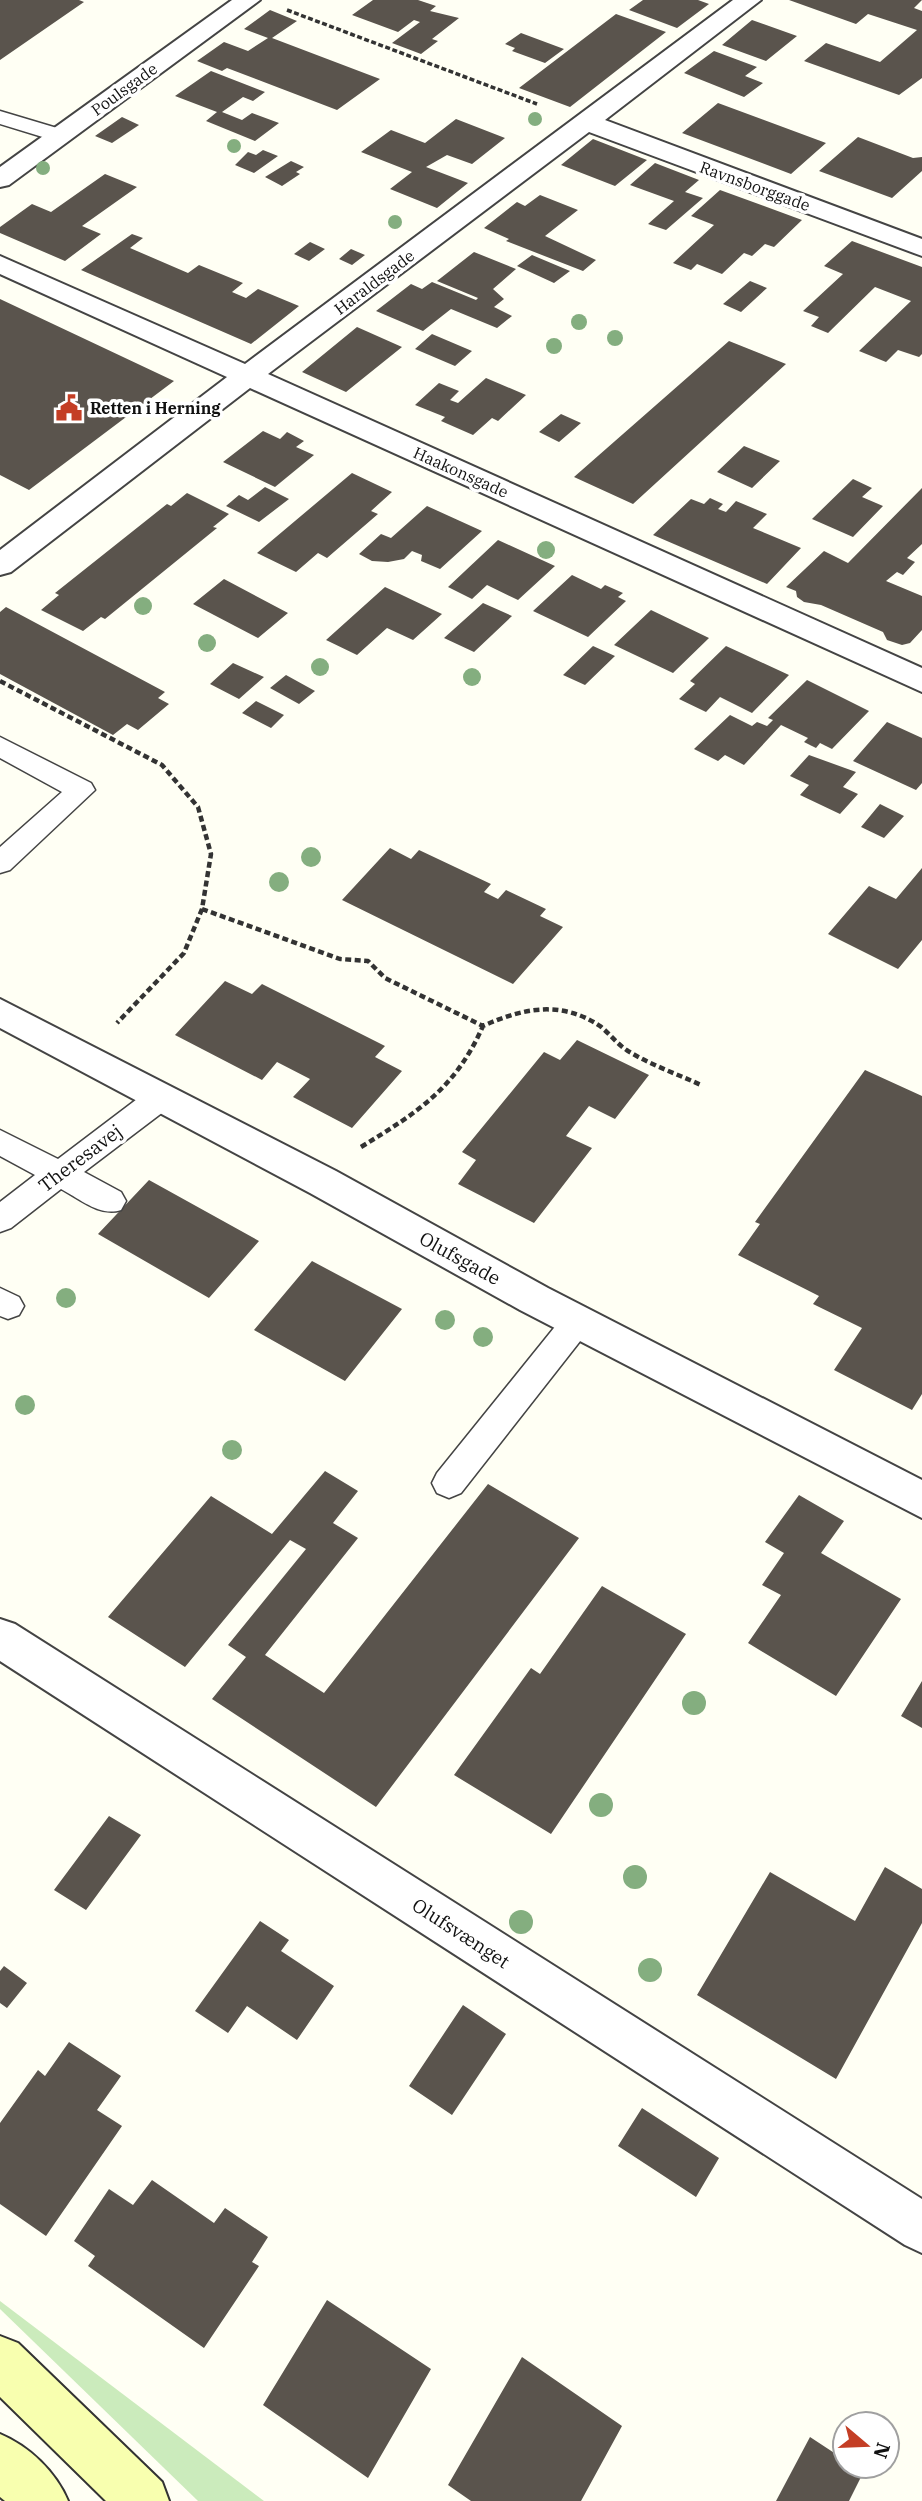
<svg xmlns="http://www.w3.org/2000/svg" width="922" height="2501" viewBox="0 0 922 2501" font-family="'IBM Plex Serif',serif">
	<rect width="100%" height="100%" fill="#fffff4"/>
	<path fill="#cbebbc" d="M0,2301L264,2501H198L0,2309Z"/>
	<path fill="#5a544d" d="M0,0H79L84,2L0,60Z
		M373,0H418L436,6L430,11L459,18L432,39L438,41L421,54L392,43L420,22L414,20L398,32L352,15Z
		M643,0H698L709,4L677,28L629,10Z
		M789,0H922L914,8L922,11V78L899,95L804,61L826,43L880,62L917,30L868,14L856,24Z
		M270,10L297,21L272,38L380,79L337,110L227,68L222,71L197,61L224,42L248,51L268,38L244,29Z
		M616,14L666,32L570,107L519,88Z
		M752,20L797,36L766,61L722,45Z
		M521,33L564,49L545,63L512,51L515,48L505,44Z
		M714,51L757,67L745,76L763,83L744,97L684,73Z
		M211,71L265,92L253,101L243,97L222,112L242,120L252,113L279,123L255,141L206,121L217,112L175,96Z
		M718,103L826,143L791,174L682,133Z
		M122,117L139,125L112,143L95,136Z
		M456,119L505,138L472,164L447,155L426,167L468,183L437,208L390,189L412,172L361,152L391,130L425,143Z
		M858,137L913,158L922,157V171L892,198L819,171Z
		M593,139L647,160L615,186L561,165Z
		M263,150L278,156L254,173L235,165L248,152L256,155Z
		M291,161L304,167L296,172L300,174L282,186L265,177Z
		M655,163L699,180L685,192L703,198L666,230L648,224L674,201L630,185Z
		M105,174L137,187L82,226L101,234L65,261L0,233V227L32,204L51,212Z
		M720,190L802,220L774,247L765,244L752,256L744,253L722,274L697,264L691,270L673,263L714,225L691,216Z
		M540,195L578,210L545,236L596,260L583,271L506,241L509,239L484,228L517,202L525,206Z
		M132,234L143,238L130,248L188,273L199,265L243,283L232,292L246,298L258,289L299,306L251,344L81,270Z
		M852,241L922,267V354L919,357L898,350L886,362L859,351L911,301L875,287L828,333L811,326L819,317L803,311L843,274L824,266Z
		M310,242L325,249L309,261L294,254Z
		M351,249L365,255L352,265L339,259Z
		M474,252L516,269L493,289L504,299L494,307L512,316L497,328L451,309L423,331L376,311L411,284L422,289L432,282L476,300L478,298L437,281Z
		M532,255L570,271L554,283L517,266Z
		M750,281L767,288L741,312L723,304Z
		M0,299L174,381L29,490L0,475Z
		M357,327L402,347L346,392L302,372Z
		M432,334L472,351L455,366L415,349Z
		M729,341L786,364L633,504L574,477Z
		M486,378L526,395L498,421L492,418L473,435L441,421L445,417L415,405L439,383L459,391L450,400L458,403Z
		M561,414L581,423L559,442L539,432Z
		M263,431L280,439L287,432L304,441L296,447L314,455L275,487L223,462Z
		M744,446L780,461L752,488L717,472Z
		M352,473L392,492L371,511L378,514L327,558L318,553L296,572L257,553Z
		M853,479L872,488L862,497L883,506L853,537L812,519Z
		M265,487L289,499L259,522L226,506L239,495L248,500Z
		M922,488V544L907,558L915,562L903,575L897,572L886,581L922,596V630L910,643L902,645L887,640L883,632L821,605L804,602L797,597L796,591L786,587L824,551L848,563Z
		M187,493L229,514L213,527L217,528L105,619L101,617L83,631L41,610L59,595L55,593L167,504L171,506Z
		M710,498L723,504L718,509L726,512L736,501L767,514L753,528L801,548L767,584L653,535L691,499L704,504Z
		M427,506L482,531L440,569L421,561L422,555L412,551L404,559L388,562L372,561L359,554L381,534L391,538Z
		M498,540L555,566L518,600L487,585L472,599L448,587Z
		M572,575L601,589L605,585L623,593L618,597L626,601L588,637L533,611Z
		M224,579L288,613L258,638L193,604Z
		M385,587L442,614L413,640L387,628L357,655L326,640Z
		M483,603L512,616L474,652L444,638Z
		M6,607L165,692L158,698L169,704L138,730L127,724L113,735L0,674V612Z
		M651,610L709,638L673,673L614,645Z
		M593,646L615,656L585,685L563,675Z
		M726,646L789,675L752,713L720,697L706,712L679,699L695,684L690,681Z
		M233,663L264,677L239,699L210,684Z
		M286,675L315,691L299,704L270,688Z
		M807,680L869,711L832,749L820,743L816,748L804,742L808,738L781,725L744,765L725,755L718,761L694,749L730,715L752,726L757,722L767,726L773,720L768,718Z
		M256,701L284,715L271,728L242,713Z
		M887,722L922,738V783L916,790L853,761Z
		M809,755L856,772L843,787L858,794L840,814L800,795L809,785L790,776Z
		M880,804L904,816L884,838L861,827Z
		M390,848L411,859L419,850L491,884L484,892L498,899L506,890L546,909L540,916L563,927L513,984L342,900Z
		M922,868V940L898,969L828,934L869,886L896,899Z
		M225,981L252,994L262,984L385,1046L375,1057L402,1071L352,1128L293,1097L310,1079L277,1062L262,1080L175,1035Z
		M577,1040L649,1075L615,1119L589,1106L566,1136L592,1148L534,1223L458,1184L476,1160L462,1152L544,1052L560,1060Z
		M865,1070L922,1096V1394L912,1410L834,1370L862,1328L813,1304L819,1296L738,1255L760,1224L755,1222Z
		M149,1180L259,1241L209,1298L98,1234Z
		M312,1261L402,1309L345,1381L254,1330Z
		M325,1471L358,1491L333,1523L358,1538L265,1655L324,1693L488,1484L579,1538L376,1807L212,1699L246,1657L228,1645L306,1549L290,1540L185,1667L108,1617L211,1496L272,1534Z
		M799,1495L844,1521L821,1553L901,1599L836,1696L748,1643L781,1595L762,1585L784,1553L765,1542Z
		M602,1586L686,1634L551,1834L454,1775L531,1668L540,1674Z
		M922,1681V1728L901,1716Z
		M109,1816L141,1835L86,1910L54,1890Z
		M885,1867L922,1889V1923L836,2079L697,1995L770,1872L855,1921Z
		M260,1921L289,1940L281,1951L334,1986L297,2040L247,2006L228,2033L195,2011Z
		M4,1966L27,1983L7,2008L0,2003V1971Z
		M463,2005L506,2034L452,2115L409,2086Z
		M69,2042L121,2076L97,2110L122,2126L46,2236L0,2204V2123L38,2070L45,2076Z
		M642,2108L719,2158L696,2197L618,2146Z
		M152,2180L214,2223L225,2208L268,2237L252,2262L259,2266L204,2348L88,2266L95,2256L74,2241L109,2189L133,2205Z
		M327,2300L431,2369L368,2478L263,2405Z
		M522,2357L622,2426L581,2501H471L448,2485Z
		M810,2437L845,2460V2466H853L863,2473L849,2501H776Z"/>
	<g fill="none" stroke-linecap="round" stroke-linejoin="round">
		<g stroke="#444" stroke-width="3">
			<path id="service" d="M0,111L67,131L70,136L59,142L0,124Z
				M0,737L91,783L95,790L10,870L0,873V847L62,792L0,758Z
				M160,1086L171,1090L175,1098L171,1106L84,1172L121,1192L126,1201L121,1210C100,1217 80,1199 61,1189L11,1228L0,1232V1202L35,1175L0,1156V1130L58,1159L149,1090Z
				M0,1288L19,1297L24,1306L19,1315L8,1319L0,1316Z
				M577,1309L588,1313L593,1322L588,1331L461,1493L449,1498L437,1493L432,1483L437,1473L566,1313Z"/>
		</g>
		<g stroke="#444" stroke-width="4">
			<path id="minor" d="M232,0H260L9,185L0,187V167Z
				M733,0H761L605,120L922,239V256L589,132L268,374L922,668V692L250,388L11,572L0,575V550L227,377L0,274V256L245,364Z
				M0,999L336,1171L548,1288L922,1480V1518L520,1310L310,1193L0,1028Z
				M0,1619L15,1624L922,2199V2253L905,2245L0,1661Z"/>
		</g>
		<g stroke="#333" stroke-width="4">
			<path id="secondary" d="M0,2336L18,2343L162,2482L169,2501H106L0,2397Z
				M0,2434C29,2446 56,2472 68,2501H5L0,2497Z"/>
		</g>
		<path stroke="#333" stroke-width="3.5" stroke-dasharray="5 2.5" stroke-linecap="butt" d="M287,10L537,104"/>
		<path stroke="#333" stroke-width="4.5" stroke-dasharray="6 3.5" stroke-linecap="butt" d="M0,681L162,765L198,807L211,854L202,909L184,953L117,1023
			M202,909L340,959L368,961L385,978L483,1026C523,1008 561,1000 600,1026C610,1034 617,1044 628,1051C651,1065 677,1074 701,1085
			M361,1147C418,1112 455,1089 483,1026"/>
		<use href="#service" fill="#fff" fill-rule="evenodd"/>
		<use href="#minor" fill="#fff" fill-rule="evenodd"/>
		<use href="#secondary" fill="#f8ffaf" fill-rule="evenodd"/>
	</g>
	<g fill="#84ae7f">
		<circle cx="535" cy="119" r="7"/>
		<circle cx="234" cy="146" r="7"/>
		<circle cx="43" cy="168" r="7"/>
		<circle cx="395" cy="222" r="7"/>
		<circle cx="579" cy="322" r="8"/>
		<circle cx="615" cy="338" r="8"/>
		<circle cx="554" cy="346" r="8"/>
		<circle cx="546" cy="550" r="9"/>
		<circle cx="143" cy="606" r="9"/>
		<circle cx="207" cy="643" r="9"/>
		<circle cx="320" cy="667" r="9"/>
		<circle cx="472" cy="677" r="9"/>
		<circle cx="311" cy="857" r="10"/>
		<circle cx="279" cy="882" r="10"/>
		<circle cx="66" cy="1298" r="10"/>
		<circle cx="445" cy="1320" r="10"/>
		<circle cx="483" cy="1337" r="10"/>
		<circle cx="25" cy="1405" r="10"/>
		<circle cx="232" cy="1450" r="10"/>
		<circle cx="694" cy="1703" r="12"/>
		<circle cx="601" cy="1805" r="12"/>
		<circle cx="635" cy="1877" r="12"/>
		<circle cx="521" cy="1922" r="12"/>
		<circle cx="650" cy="1970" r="12"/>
	</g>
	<defs>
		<g id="civic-bare" transform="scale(2.1)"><path d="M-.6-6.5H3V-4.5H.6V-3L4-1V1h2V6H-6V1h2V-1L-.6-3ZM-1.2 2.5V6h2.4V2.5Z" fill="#c43e25" stroke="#fff" stroke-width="2.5" paint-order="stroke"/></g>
	</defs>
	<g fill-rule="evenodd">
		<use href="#civic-bare" x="69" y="408"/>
	</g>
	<g text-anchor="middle" stroke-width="7" stroke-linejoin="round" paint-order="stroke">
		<g font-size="16" fill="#111" stroke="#fff">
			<text transform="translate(124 89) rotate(-36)" y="6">Poulsgade</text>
			<text transform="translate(755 186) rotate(20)" y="6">Ravnsborggade</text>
			<text transform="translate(374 282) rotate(-37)" y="6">Haraldsgade</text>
			<text transform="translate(461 472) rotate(24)" y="6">Haakonsgade</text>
		</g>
		<g font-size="16" font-weight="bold" fill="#111" stroke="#fff" text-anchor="start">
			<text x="90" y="414">Retten i Herning</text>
		</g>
		<g font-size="19" fill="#111" stroke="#fff">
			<text transform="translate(80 1158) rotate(-37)" y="7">Theresavej</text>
			<text transform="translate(460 1258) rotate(29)" y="7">Olufsgade</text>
			<text transform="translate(461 1933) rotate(33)" y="7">Olufsvænget</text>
		</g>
	</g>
	<g transform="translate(866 2445) rotate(109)"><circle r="33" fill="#ffffff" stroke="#a0a0a0" stroke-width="2"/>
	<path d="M0-5L12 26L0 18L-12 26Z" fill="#c43e25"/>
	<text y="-10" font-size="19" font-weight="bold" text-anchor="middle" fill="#111111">N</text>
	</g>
</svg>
